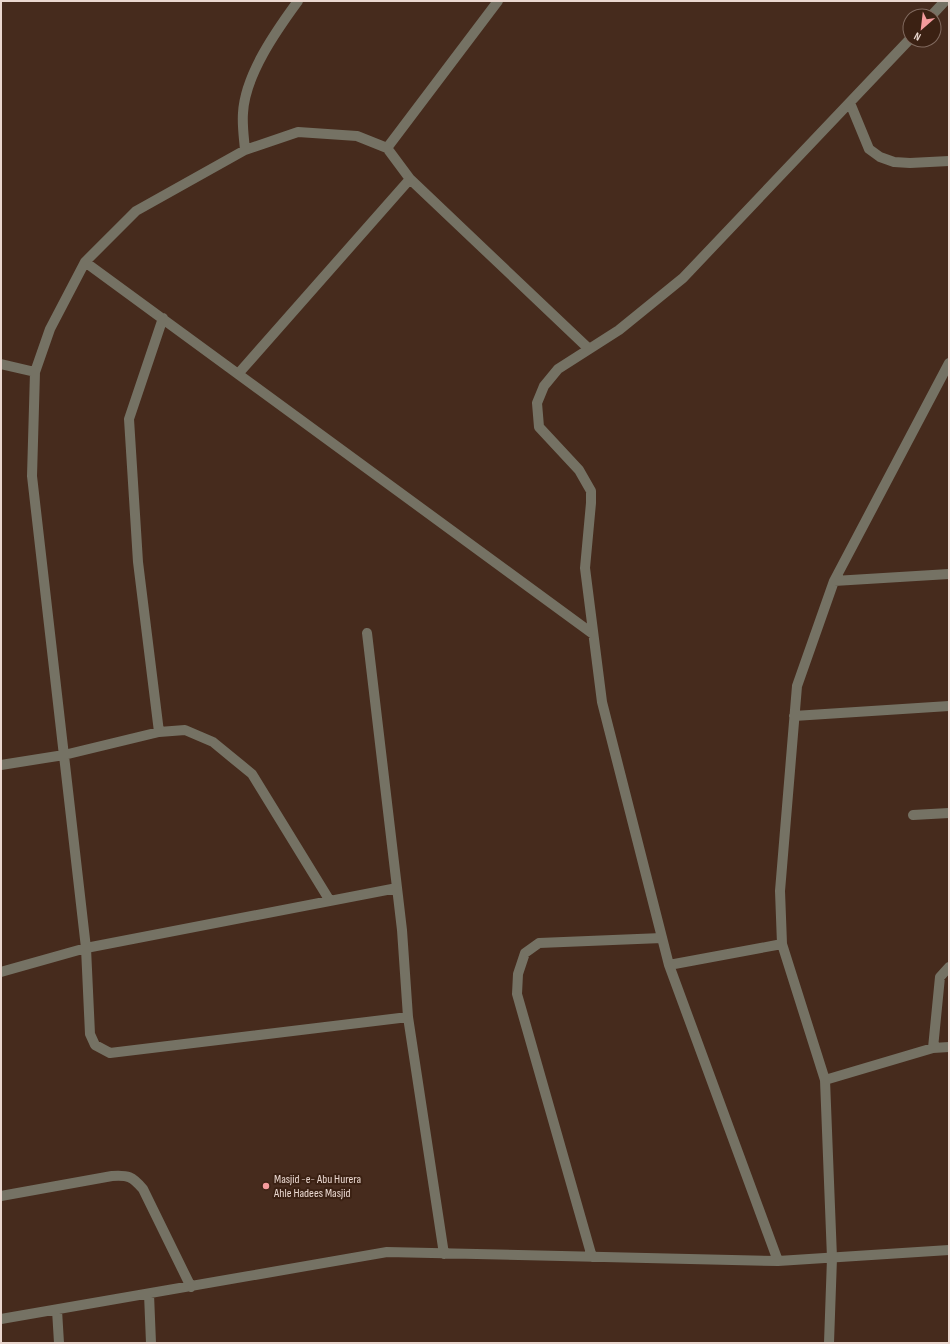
<svg xmlns="http://www.w3.org/2000/svg" width="950" height="1344" viewBox="0 0 950 1344" font-family="'Sofia Sans Condensed',sans-serif">
	<rect width="100%" height="100%" fill="#462b1d"/>
	<g fill="none" stroke-linecap="round" stroke-linejoin="round">
		<path stroke="#757264" stroke-width="10" d="M931,16L945,1
			M850,103L869,149L880,157L894,162L910,163L949,161
			M387,148L498,1
			M245,150C244,138 242,125 243,113C245,75 276,31 298,1
			M85,262L593,634
			M1,364L35,372
			M238,374L410,179
			M834,581L949,574
			M367,633L402,930L408,1017L444,1254
			M794,716L949,706
			M159,732L138,562L129,419L163,318
			M1,765L64,755L159,732L185,730L213,742L252,774L330,901
			M913,815L949,813
			M782,944L825,1080
			M669,965L782,944L780,891L797,686L834,581L949,363
			M1,972L86,948L397,888
			M408,1017L110,1053L95,1045L90,1034L86,948L32,476L35,372L50,329L85,262L136,211L245,150L298,132L357,136L387,148L410,179L589,349
			M933,1048L940,977L949,967
			M1,1196L112,1176C128,1175 132,1176 143,1189L191,1287
			M592,1257L517,994L518,974L525,953L539,943L662,938
			M778,1261L669,965L602,702L585,568L591,503V491L579,470L539,427L537,403L544,386L558,369L619,330L683,278L910,39
			M149,1294L151,1343
			M57,1310L59,1343
			M1,1319L387,1252L778,1261L949,1250
			M829,1343L832,1258L825,1080L933,1048L949,1047"/>
	</g>
	<circle fill="#f59b9c" stroke="#3b2113" stroke-width="1.5" cx="266" cy="1186" r="4"/>
	<g text-anchor="middle" stroke-width="4" stroke-linejoin="round" paint-order="stroke">
		<g font-size="12" fill="#ead8d0" stroke="#3b2113" text-anchor="start">
			<text x="274" y="1183">Masjid -e- Abu Hurera<tspan x="274" dy="14">Ahle Hadees Masjid</tspan></text>
		</g>
	</g>
	<rect width="950" height="1344" fill="none" stroke="#ead8d0" stroke-width="4"/>
	<g transform="translate(922 28) rotate(208)"><circle r="19" fill="#3b2113" stroke="#816a5f"/>
	<path d="M0-3L7 15L0 10L-7 15Z" fill="#f59b9c"/>
	<text y="-6" font-size="11" font-weight="bold" text-anchor="middle" fill="#ead8d0">N</text>
	</g>
</svg>
